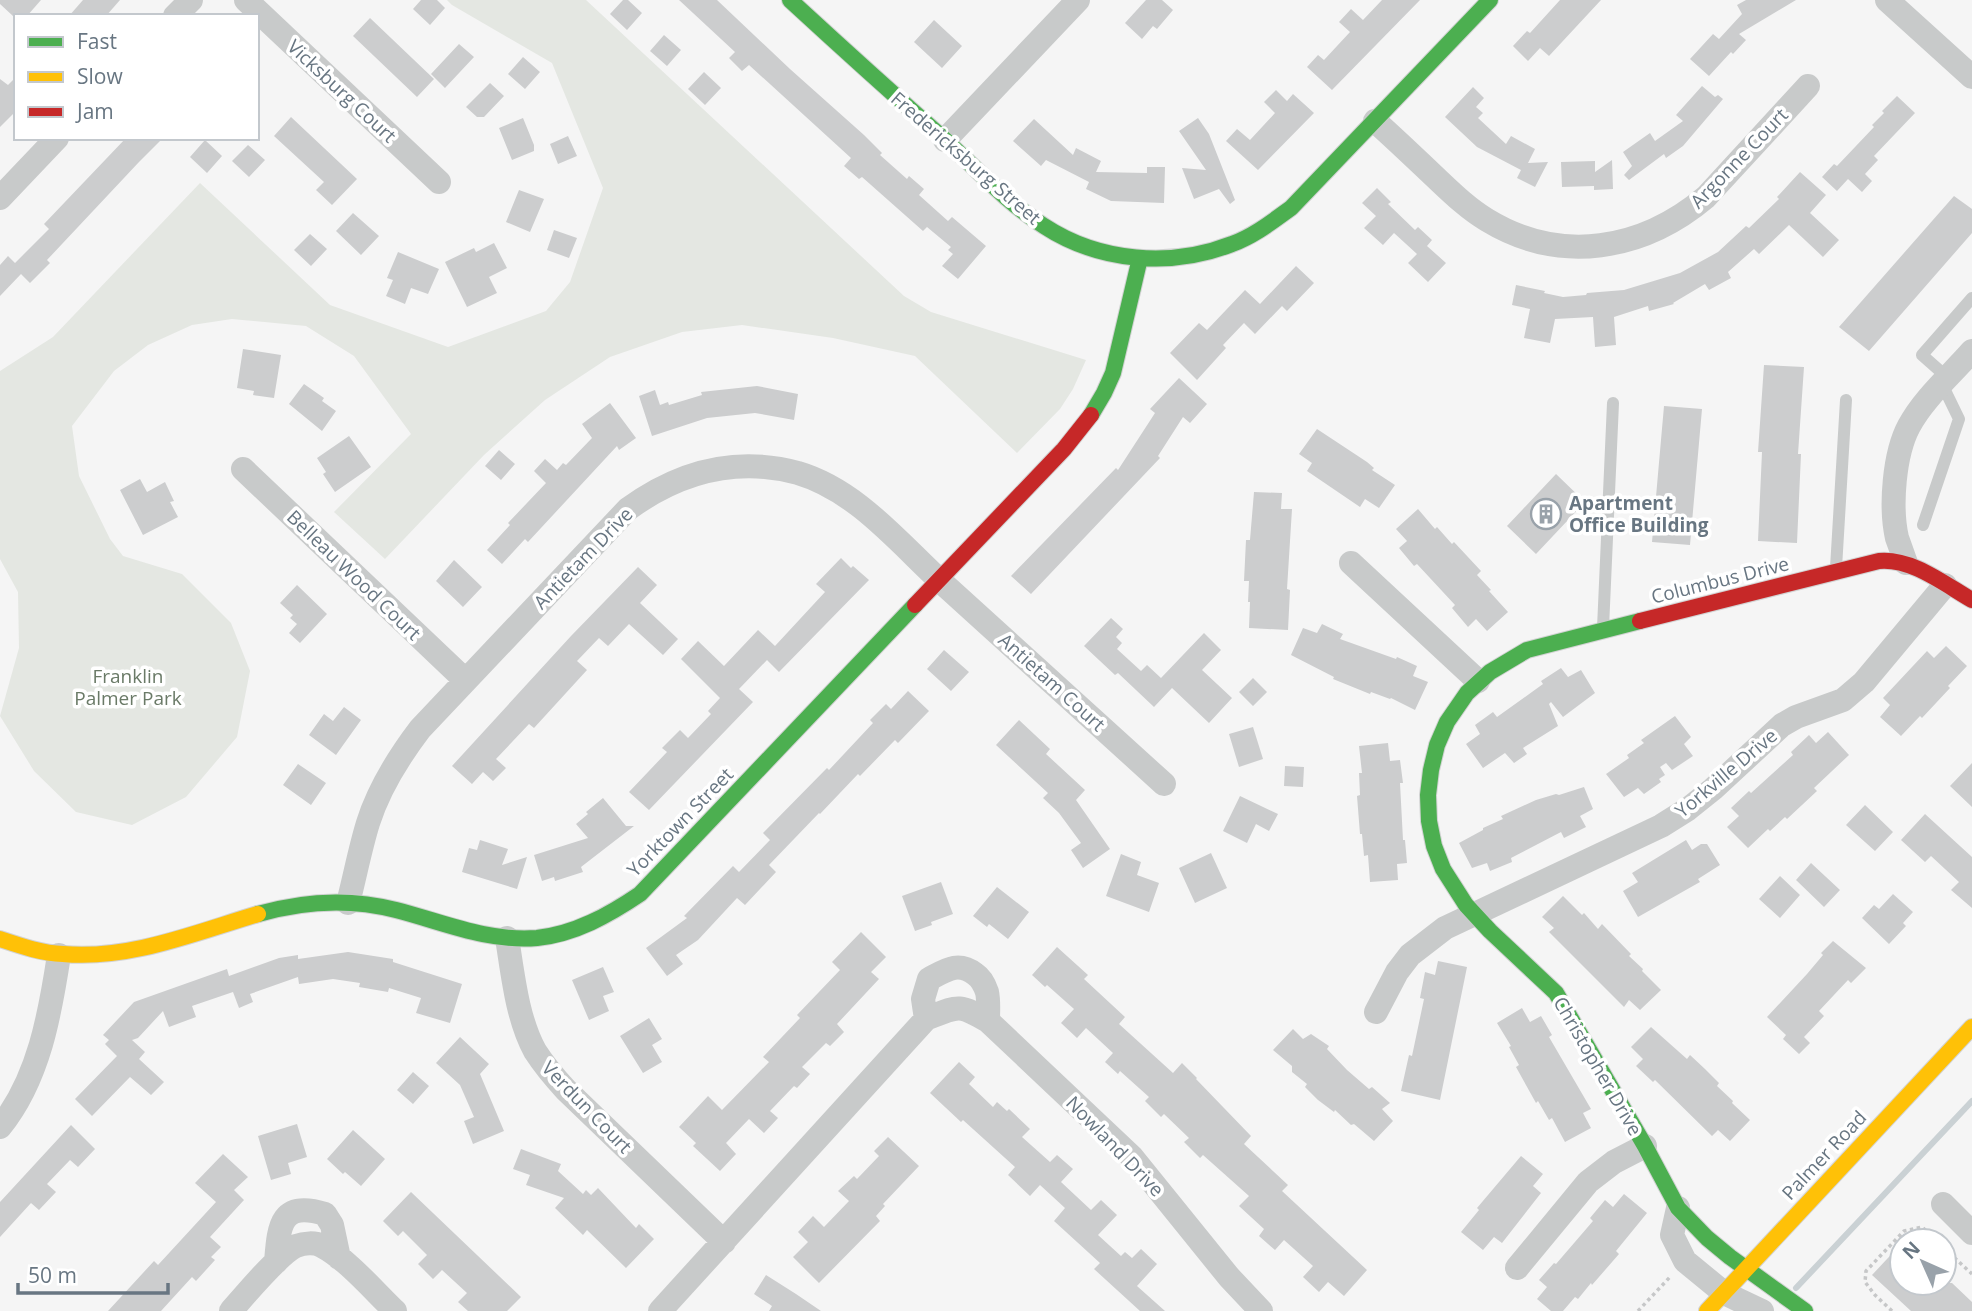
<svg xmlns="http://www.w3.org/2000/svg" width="1972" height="1311" viewBox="0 0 1972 1311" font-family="'Open Sans',sans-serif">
	<rect width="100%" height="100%" fill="#f5f5f5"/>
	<path fill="#e4e7e2" d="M447,0H586L904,296L931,312L1086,360L1073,389L1060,409L1017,453L915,356L833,338L742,325L682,332L610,357L545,400L484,455L385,559L334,512L411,434L354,356L306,326L232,319L192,325L148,345L114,371L72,426L79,476L110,539L123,556L182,574L231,623L250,671L237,737L186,797L132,825L76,812L34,771L0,716L19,648L18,592L0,559V371L53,337L200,183L330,305L448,347L546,311L570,282L603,188L552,63L452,5Z"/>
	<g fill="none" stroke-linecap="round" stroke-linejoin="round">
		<path stroke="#cad1d4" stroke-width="6" d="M1796,1288L1972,1101"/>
	</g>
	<path fill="#cccdce" d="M0,0H41L27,16H13L0,4Z
		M83,0H120L106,16H69Z
		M421,0H437L445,8L430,25L413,9Z
		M623,0H628L642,13L627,30L610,14Z
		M679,0H717L790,69L864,135L882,153L880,155L907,179L909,176L924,189L919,195L948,221L952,217L986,246L958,279L942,266L953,254L948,250L951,247L927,227L923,231L862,177L859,179L844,166L851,158L749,65L742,71L729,58L735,52Z
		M1146,0H1162L1173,10L1157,29L1153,26L1142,39L1125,23Z
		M1382,0H1420L1332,90L1307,67L1318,55L1324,60L1350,32L1339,22L1351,9L1363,20Z
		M1560,0H1601L1549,56L1540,48L1528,61L1513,46L1527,31L1530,33Z
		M1746,0H1796L1739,34L1746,40L1733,54L1731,52L1709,76L1690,59L1713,34L1719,39L1742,14L1737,5Z
		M370,18L434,79L417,97L353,36Z
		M934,20L962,46L942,68L914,42Z
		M664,35L681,50L667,66L650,51Z
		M459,44L474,57L445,88L431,74Z
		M523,57L540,72L525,89L508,74Z
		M704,72L721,88L705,105L688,89Z
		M16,77V111L0,127V79L8,85Z
		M490,83L504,96L484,117H477L466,107Z
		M1702,86L1715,97L1718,95L1723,99L1683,146L1666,158L1664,154L1629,180L1624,175L1632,166L1623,152L1650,133L1655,141L1683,121L1676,115Z
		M1473,87L1484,98L1476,107L1483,113L1478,118L1506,144L1511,136L1535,149L1528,163L1548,162L1535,187L1517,178L1521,170L1477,147L1445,117Z
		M1276,90L1287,101L1293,94L1314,113L1258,170L1226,141L1237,129L1250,140L1275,113L1264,102Z
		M1897,96L1915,113L1874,156L1878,160L1865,174L1872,181L1862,192L1848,179L1837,191L1822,177L1834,164L1837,166L1874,127L1872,125L1884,113L1882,111Z
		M291,117L357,179L332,205L316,190L324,182L274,136Z
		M523,118L534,145V151L512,160L499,128Z
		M1198,118L1209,134L1235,200L1230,204L1219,189L1194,199L1182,168L1206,170L1179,131Z
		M1034,119L1073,155L1076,148L1101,161L1096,172L1147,173V167H1165L1164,203L1111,201L1086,189L1089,182L1046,160L1041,166L1013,141Z
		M568,136L577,156L558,164L550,144Z
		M126,138H163L139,162L47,260L50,263L30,283L21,274L0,296V265L8,256L15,263L49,229L44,224Z
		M205,140L222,156L207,173L190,157Z
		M248,145L265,160L249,177L232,161Z
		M1612,160L1613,189L1594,190V186L1562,187L1561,162L1595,161V172Z
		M1800,172L1826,195L1810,213L1839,240L1823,257L1789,225L1759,254L1754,249L1728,272L1731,278L1709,290L1705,284L1673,303L1674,304L1649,311L1648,306L1614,317L1616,345L1595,347L1593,317L1555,319L1550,343L1524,338L1530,309L1512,305L1516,285L1545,291L1544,293L1563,297L1586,295L1587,293L1624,290L1680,273L1718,252L1746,226L1749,228L1779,199L1777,197Z
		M1377,188L1391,202L1388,204L1415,230L1418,227L1432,240L1427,246L1446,263L1428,282L1408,263L1417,254L1394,233L1383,245L1364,228L1376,216L1362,203Z
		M519,190L544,199L530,232L506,222Z
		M1954,196L1972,209V233L1869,351L1839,327Z
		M353,213L379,236L361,255L336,231Z
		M554,230L577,238L569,258L547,250Z
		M310,234L327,249L311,266L294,250Z
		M494,243L507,268L489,277L497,293L467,307L445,262L474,248L476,252Z
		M398,252L439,269L428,294L411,288L405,304L386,296L393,280L387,278Z
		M1296,266L1314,283L1287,311L1282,306L1255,334L1244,323L1223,345L1226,348L1197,380L1170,353L1199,323L1207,330L1245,290L1260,304Z
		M243,349L281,355L274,398L253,395L254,391L237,388Z
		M1764,365L1804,367L1798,454H1801L1797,543L1758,541L1762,452H1758Z
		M1179,378L1207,404L1190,423L1183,417L1158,456L1160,458L1031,594L1011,576L1116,468L1118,470L1155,413L1150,409Z
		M304,384L324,398L322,401L336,411L322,431L289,404Z
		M757,386L798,394L794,420L755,413L707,418L652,436L639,396L655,390L660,405L668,402L669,405L702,395L701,392Z
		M610,403L636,438L619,450L617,446L528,542L525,539L502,564L487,550L510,525L508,523L546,483L534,471L545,459L557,470L563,463L566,465L592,438L582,424Z
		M1664,406L1702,409L1690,545L1652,542Z
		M1317,429L1367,462L1374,468L1372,470L1395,485L1379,508L1365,499L1360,507L1307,471L1312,463L1299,454Z
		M349,436L371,467L335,492L323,474L326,472L317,458Z
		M499,450L515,464L501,480L485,466Z
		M1556,474L1585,502L1536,554L1507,526Z
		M140,479L147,492L165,482L174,501L170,502L178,517L143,535L120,490Z
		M1254,492L1282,493L1281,509H1292L1287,589L1290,590L1288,630L1249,628L1250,602H1248L1249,581H1244L1246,540H1250Z
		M1418,509L1435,529L1437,527L1452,544L1454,542L1481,571L1477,575L1491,590L1489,591L1508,612L1487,631L1476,619L1468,627L1452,608L1455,605L1417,564L1414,566L1399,548L1407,541L1396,529Z
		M841,558L851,568L853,566L869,580L779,672L767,660L739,689L753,702L649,810L629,792L667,752L662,748L680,730L688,738L711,714L708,711L720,698L681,659L698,641L724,666L758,630L775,646L825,592L816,584Z
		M454,560L482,587L463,607L436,581Z
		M638,567L657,585L640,603L678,639L663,655L629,624L608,646L599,638L577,661L587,670L534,728L529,724L496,759L506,768L493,781L483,772L472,784L452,766L571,636Z
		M297,585L327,614L300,643L289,633L297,624L290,618L293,615L280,603Z
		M1111,618L1123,629L1116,637L1122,643L1117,649L1141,671L1147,665L1161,678L1204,633L1221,650L1202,670L1232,698L1209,723L1172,688L1154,707L1118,673L1115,675L1084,646Z
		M1322,624L1343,634L1340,639L1396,659L1397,657L1417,666L1413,676L1428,682L1415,710L1391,698L1390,699L1371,692L1370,694L1333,679L1334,677L1291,655L1303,628L1317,633Z
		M1946,646L1967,666L1948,686L1950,688L1922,718L1920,716L1901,736L1880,717L1890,705L1883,698L1927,651L1934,658Z
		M944,650L969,672L951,691L927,669Z
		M1561,668L1568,677L1581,670L1595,693L1563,717L1551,702L1549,704L1558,726L1523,748L1527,754L1514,763L1505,753L1483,768L1466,744L1480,734L1475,725L1493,712L1497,717L1543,684L1541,681Z
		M1253,678L1267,692L1253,706L1239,692Z
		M908,691L929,711L898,743L895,740L860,776L858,774L820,814L819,813L769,865L776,872L745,905L737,898L698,940L676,955L683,964L667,976L646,948L687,918L684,916L733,866L739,872L770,840L763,833L827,768L829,770L873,723L870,720L886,704L891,709Z
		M344,707L361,720L336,755L309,735L324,714L333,721Z
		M1675,716L1691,737L1684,744L1693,756L1672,770L1666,763L1660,767L1665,775L1659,779L1661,782L1644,794L1638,788L1624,797L1606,774L1629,758L1627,755L1644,743L1641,740Z
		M1019,720L1050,749L1046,754L1085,790L1076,800L1110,849L1083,868L1071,850L1081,843L1059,813L1043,798L1048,793L996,745Z
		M1253,727L1263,759L1239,767L1229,734Z
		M1828,732L1849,755L1814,788L1817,791L1787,819L1785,817L1770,831L1768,829L1748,848L1727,827L1739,816L1731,808L1749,791L1751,793L1793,755L1791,752L1809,735L1816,743Z
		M1388,743L1390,761L1400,760L1403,783H1400L1403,840H1405L1407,863L1397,864L1398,880L1370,882L1368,855L1364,856L1362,834H1360L1357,796L1360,795L1359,773H1362L1359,746Z
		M1972,763V807L1950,786Z
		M298,764L326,783L311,805L283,785Z
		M1285,766L1304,767L1303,787L1284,786Z
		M1584,787L1593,809L1580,816L1586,827L1564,838L1561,832L1511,858L1512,862L1490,871L1487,863L1472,868L1459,843L1483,830V828L1503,819L1501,816L1536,800L1556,794L1559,795Z
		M1240,796L1278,814L1269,831L1256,824L1247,843L1223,831Z
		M603,798L626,826H634L581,867L583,872L555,881L554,877L542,881L534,855L588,838L576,824L588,814L586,812Z
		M1865,805L1893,832L1875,851L1846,825Z
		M1925,814L1972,857V908L1951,890L1959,882L1931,856L1925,862L1901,840Z
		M480,840L508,849L502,865L527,857L517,889L462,872L469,848L477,850Z
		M1686,840L1692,850L1701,844H1707L1720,865L1698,879L1700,882L1638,917L1623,891L1638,882L1632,873Z
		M1211,853L1227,888L1195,903L1179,868Z
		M1121,854L1141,862L1137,875L1159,883L1149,912L1106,896Z
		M1811,863L1840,890L1824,907L1796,880Z
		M1780,876L1800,895L1780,918L1759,899Z
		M941,882L953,914L931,922L932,925L915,931L902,896Z
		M997,887L1029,912L1008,939L989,924L987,927L973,916Z
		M1893,894L1913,912L1903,923L1906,926L1889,944L1862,918L1874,905L1879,909Z
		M1563,896L1582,915L1584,913L1598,929L1602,924L1631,954L1629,956L1643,969L1642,971L1661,990L1640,1010L1629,1000L1624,1007L1549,932L1554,928L1542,917Z
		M861,932L886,957L871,972L879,979L837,1024L844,1032L830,1046L826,1043L802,1067L810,1074L797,1088L794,1086L770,1111L778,1118L764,1133L749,1119L726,1143L736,1154L720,1171L693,1146L696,1143L679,1127L708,1096L722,1110L769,1062L763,1057L800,1018L797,1015L840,970L832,962Z
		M1833,941L1866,968L1851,983L1848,980L1819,1011L1824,1016L1804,1037L1810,1043L1799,1054L1783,1039L1786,1035L1767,1017L1807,974L1823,955L1821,953Z
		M1057,947L1088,975L1084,979L1125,1017L1119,1024L1173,1073L1182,1063L1197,1078L1196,1079L1251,1136L1244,1144L1288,1185L1282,1191L1367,1270L1344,1296L1328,1282L1319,1292L1303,1277L1313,1266L1284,1240L1275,1250L1259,1236L1264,1229L1239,1206L1249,1196L1203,1155L1200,1158L1184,1142L1189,1138L1164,1114L1161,1117L1145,1101L1149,1097L1120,1071L1118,1074L1105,1062L1113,1053L1086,1028L1077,1038L1061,1023L1074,1009L1047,985L1045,987L1032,975Z
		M348,952L393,959V962L462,984L450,1023L416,1013L421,998L389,988L388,992L359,987L360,983L333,979L299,984L298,977L250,994L253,1002L239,1008L233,992L192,1006L196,1017L169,1027L163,1011L138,1038L132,1040L145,1052L139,1059L164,1082L151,1095L130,1077L92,1116L75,1099L117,1056L105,1044L109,1040L103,1035L134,1002L227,969L229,976L279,958L298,955V959Z
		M1438,961L1467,967L1440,1100L1401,1091L1409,1055L1412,1056L1424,999L1420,998L1425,972L1435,975Z
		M603,967L614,992L603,996L609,1011L589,1020L572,980Z
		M1522,1008L1530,1022L1541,1016L1552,1035L1549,1037L1591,1109L1583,1113L1591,1128L1565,1142L1552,1118L1549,1120L1538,1101L1536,1103L1516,1067L1519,1065L1509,1047L1511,1046L1497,1023Z
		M649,1018L662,1039L652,1045L662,1062L643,1073L620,1036Z
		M1651,1027L1687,1059L1690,1055L1705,1069L1719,1083L1717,1086L1733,1101L1732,1103L1750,1120L1730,1141L1718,1130L1712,1136L1655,1080L1653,1082L1636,1066L1643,1059L1631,1047Z
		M1293,1029L1303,1039L1311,1034L1329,1046L1327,1049L1347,1070L1369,1089L1372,1087L1390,1103L1382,1109L1393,1121L1374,1141L1354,1124L1351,1125L1335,1110L1334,1112L1318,1100L1305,1087L1307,1084L1292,1072V1066L1273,1050Z
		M460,1037L489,1064L480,1074L504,1131L473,1144L464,1121L474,1117L460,1085L436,1063Z
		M959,1062L975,1077L969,1084L993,1107L997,1102L1007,1111L1009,1109L1030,1129L1022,1137L1050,1162L1057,1155L1073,1169L1061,1182L1091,1210L1101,1200L1117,1215L1098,1235L1121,1256L1125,1252L1132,1258L1141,1249L1157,1264L1137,1286L1165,1311H1140L1094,1269L1100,1263L1054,1221L1065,1208L1040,1185L1030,1196L1008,1175L1015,1167L963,1120L961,1122L930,1093Z
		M413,1072L429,1086L413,1104L397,1090Z
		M297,1124L307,1157L288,1163L291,1174L271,1180L258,1136Z
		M71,1125L95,1149L78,1167L70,1160L47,1184L56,1192L39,1210L31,1203L0,1237V1202Z
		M353,1130L385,1159L361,1186L345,1172L343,1174L327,1159Z
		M888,1137L919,1166L883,1204L885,1206L876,1216L880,1221L819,1283L793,1257L808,1242L798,1232L813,1216L824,1227L849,1201L838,1191L854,1176L857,1179L879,1156L874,1151Z
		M521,1149L561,1164L558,1171L583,1194L586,1190L591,1195L598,1188L636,1228L639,1224L654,1239L626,1268L587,1230L583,1235L555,1208L564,1198L526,1185L530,1175L513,1169Z
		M223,1154L248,1177L234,1190L244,1200L210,1237L221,1247L211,1257L215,1260L196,1281L192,1277L161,1311H108L154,1261L158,1265L216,1202L195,1183Z
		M1521,1156L1543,1174L1533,1186L1541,1193L1502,1243L1494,1237L1483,1250L1461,1232L1479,1210L1477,1208Z
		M411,1192L521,1297L507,1311H468L458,1302L467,1293L442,1270L433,1279L418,1264L427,1255L403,1231L398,1236L383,1221Z
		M1624,1194L1647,1213L1616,1251L1619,1254L1592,1285L1591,1283L1578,1299L1575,1297L1563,1311H1551L1537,1299L1547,1287L1539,1280L1554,1263L1556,1264L1593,1221L1590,1218L1605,1200L1613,1207Z
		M1902,1243V1283H1952L1972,1302V1311H1911L1872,1275Z
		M766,1275L796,1294L821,1311H769L772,1306L754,1294Z"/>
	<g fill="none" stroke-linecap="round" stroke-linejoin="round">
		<g stroke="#d2d3d3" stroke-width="18">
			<path id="fast" d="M790,0C841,47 892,93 944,139C976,168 1007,203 1044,226C1099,262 1171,268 1232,244C1254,236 1273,221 1291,208L1490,0
				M1091,415L1104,393L1113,373L1140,258
				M1640,621L1527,650L1490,672L1467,693L1447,722L1437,745L1431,770L1428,795L1429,821L1434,846L1443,869L1466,905L1490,931L1556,993L1645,1146L1678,1208L1707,1238L1730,1257L1805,1311
				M258,914C303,901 350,898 396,910C443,922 487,942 537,938C575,934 609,915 640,894L915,605"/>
		</g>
		<g stroke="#d2d3d3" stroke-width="18">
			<path id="slow" d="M0,939C21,946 41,953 63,954C130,960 194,933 258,914
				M1707,1311L1972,1027"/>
		</g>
		<g stroke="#d2d3d3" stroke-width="18">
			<path id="jam" d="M915,605L1064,449L1091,415
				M1640,621L1879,561C1912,558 1944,584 1972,600"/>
		</g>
		<path stroke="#c6c7c8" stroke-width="3.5" stroke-dasharray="3.5 3.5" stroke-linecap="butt" d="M1944,1248L1972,1274
			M1638,1311L1670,1277
			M1892,1311L1875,1295L1865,1282L1866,1271L1904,1231L1922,1227L1937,1241"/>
		<path stroke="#c8caca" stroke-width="12" d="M1948,378L1922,355L1972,298
			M1923,525L1959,419L1942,384
			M1836,568L1846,400
			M1603,628L1613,403"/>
		<path stroke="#c8caca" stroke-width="24" d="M246,0L439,182
			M1887,0L1972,77
			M175,16L191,0
			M1375,121C1395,139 1414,157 1434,176C1451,192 1467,208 1487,220C1561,265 1643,250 1706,197L1808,86
			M945,140L1078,0
			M0,198L57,138
			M243,469L465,680
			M1351,563L1478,681
			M1906,563C1903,555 1900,546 1897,538C1890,507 1894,454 1909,426C1924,398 1951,375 1972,351
			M348,903C355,876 360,849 368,823C379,788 398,758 420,729L628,509C679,472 735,456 798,473C859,491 902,547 948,588C1020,653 1092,718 1164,784
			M507,938C513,975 517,1018 535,1051C544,1065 554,1077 566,1090L724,1242
			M1376,1012L1397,972L1410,955L1445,928L1661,826L1688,809L1713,789L1782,725L1796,717L1843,700L1864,682L1945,585
			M926,1019L923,999L929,979C946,970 958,961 975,974C981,978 985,986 987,992C989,1001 988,1012 988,1021
			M0,1127C39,1079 50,1014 59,955
			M1943,1204L1972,1233
			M1678,1208L1672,1235L1685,1261L1724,1293L1762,1311
			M276,1262C279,1226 280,1200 325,1214L332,1225L339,1258
			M1517,1268L1588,1182L1614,1162L1645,1146
			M231,1311C245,1295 279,1254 296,1246C304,1243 315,1242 322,1246C347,1259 375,1292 395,1311
			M660,1311L926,1019C958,1006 958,1003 988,1021L1132,1157L1229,1277L1261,1311"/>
		<use href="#fast" stroke="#4caf50" stroke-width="16"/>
		<use href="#slow" stroke="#ffc107" stroke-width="16"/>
		<use href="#jam" stroke="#c62828" stroke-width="16"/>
	</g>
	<defs>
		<g id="building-ring" transform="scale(1.575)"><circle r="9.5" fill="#fff" stroke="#99a2aa" stroke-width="1.5"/><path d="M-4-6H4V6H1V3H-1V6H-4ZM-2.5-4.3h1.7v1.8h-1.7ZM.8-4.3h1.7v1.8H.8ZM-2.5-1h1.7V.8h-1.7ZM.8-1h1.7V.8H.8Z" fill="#99a2aa"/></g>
	</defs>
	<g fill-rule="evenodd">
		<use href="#building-ring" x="1546" y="514"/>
	</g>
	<g text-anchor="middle" stroke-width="7" stroke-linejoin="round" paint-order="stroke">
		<g font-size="19" fill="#687682" stroke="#fff">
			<text transform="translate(342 91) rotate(43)" y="7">Vicksburg Court</text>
			<text transform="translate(966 158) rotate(41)" y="7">Fredericksburg Street</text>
			<text transform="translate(1739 158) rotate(-46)" y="7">Argonne Court</text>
			<text transform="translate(583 558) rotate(-46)" y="7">Antietam Drive</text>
			<text transform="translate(354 575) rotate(44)" y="7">Belleau Wood Court</text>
			<text transform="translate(1720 580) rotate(-14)" y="7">Columbus Drive</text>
			<text transform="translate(1052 682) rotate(42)" y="7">Antietam Court</text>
			<text transform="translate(1726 773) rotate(-40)" y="7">Yorkville Drive</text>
			<text transform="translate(680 822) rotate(-46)" y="7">Yorktown Street</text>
			<text transform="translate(1598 1066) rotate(60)" y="7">Christopher Drive</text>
			<text transform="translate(587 1107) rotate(46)" y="7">Verdun Court</text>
			<text transform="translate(1115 1146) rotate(46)" y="7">Nowland Drive</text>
			<text transform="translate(1824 1155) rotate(-47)" y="7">Palmer Road</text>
		</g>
		<g font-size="19" font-weight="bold" fill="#687682" stroke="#fff" text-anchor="start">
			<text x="1569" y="510">Apartment<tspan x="1569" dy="22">Office Building</tspan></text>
		</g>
		<g font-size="19" fill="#6a7a67" stroke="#fff">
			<text x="128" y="683">Franklin<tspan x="128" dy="22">Palmer Park</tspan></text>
		</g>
	</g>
	<rect x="14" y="14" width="245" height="126" fill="#ffffff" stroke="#c3c8cd" stroke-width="2"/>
	<rect x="28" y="37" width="35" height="10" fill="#4caf50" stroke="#c3c8cd" stroke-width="2"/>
	<text x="77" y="49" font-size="21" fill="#687682">Fast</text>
	<rect x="28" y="72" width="35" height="10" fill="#ffc107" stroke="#c3c8cd" stroke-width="2"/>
	<text x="77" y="84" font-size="21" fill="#687682">Slow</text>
	<rect x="28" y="107" width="35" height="10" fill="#c62828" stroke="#c3c8cd" stroke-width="2"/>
	<text x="77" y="119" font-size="21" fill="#687682">Jam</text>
	<g transform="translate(1923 1262) rotate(315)"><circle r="33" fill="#ffffff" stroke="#c3c8cd" stroke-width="2"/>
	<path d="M0-5L12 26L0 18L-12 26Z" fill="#99a2aa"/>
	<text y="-10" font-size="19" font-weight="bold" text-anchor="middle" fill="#687682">N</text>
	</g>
	<path d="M18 1283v10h150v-10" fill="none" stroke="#687682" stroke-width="3.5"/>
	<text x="28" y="1283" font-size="21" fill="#687682" stroke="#ffffff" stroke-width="5" paint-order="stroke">50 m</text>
</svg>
